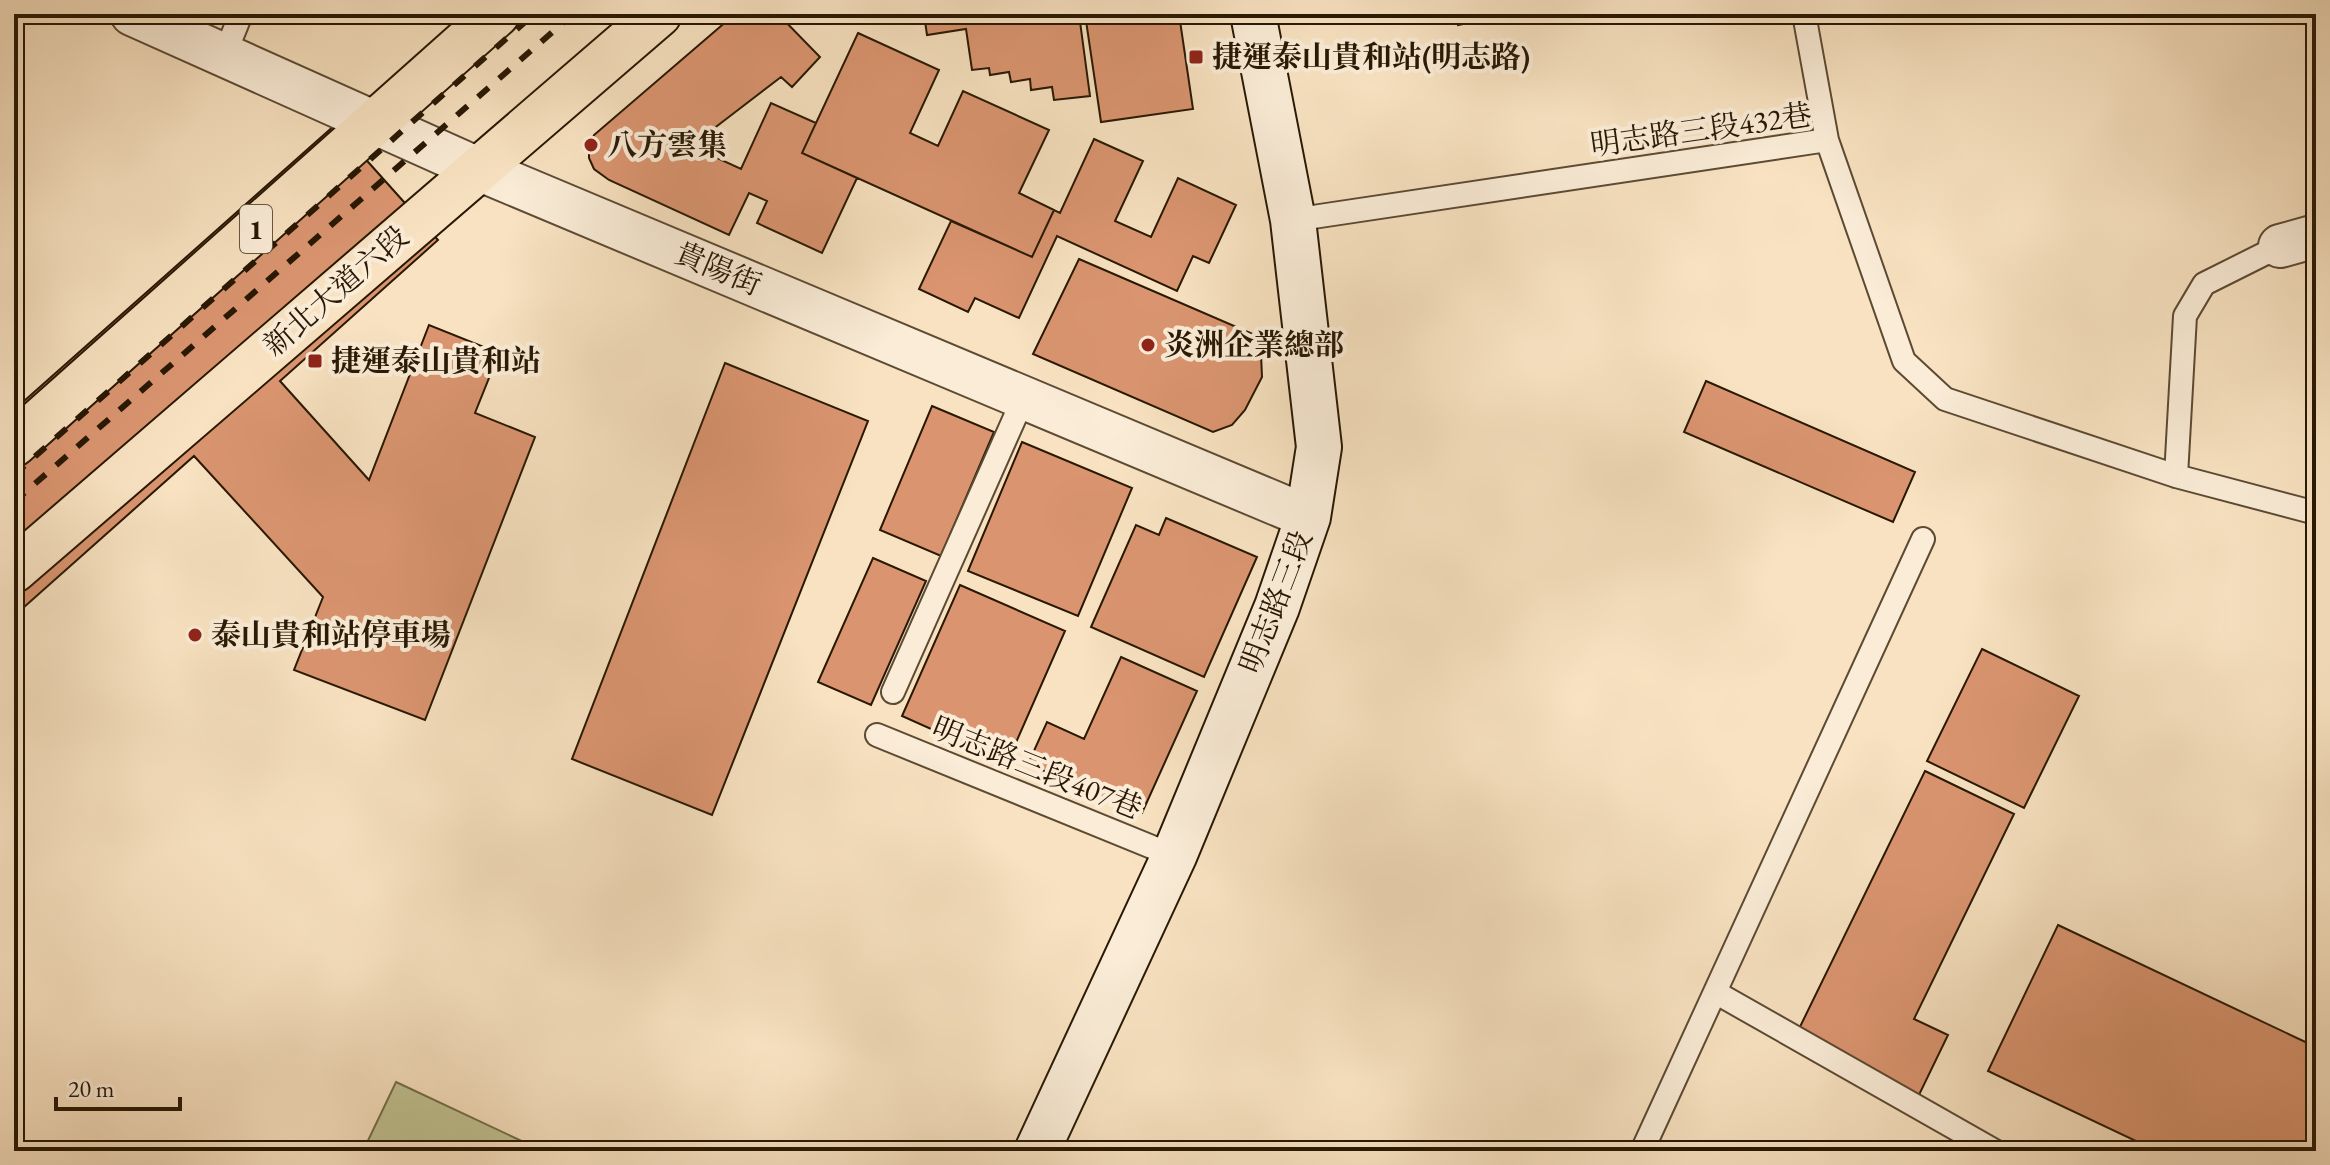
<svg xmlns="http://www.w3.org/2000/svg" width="2330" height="1165" viewBox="0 0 2330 1165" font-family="'EB Garamond','Noto Serif TC',serif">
	<rect width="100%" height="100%" fill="#f8e2c1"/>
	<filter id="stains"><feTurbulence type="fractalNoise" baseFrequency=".0025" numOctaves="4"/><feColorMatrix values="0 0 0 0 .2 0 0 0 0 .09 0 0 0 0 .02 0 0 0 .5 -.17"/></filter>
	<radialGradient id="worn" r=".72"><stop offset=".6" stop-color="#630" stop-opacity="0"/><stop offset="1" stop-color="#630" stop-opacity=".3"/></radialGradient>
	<path fill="#c0c291" stroke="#746d4a" stroke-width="2" d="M396,1082L543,1151H363Z"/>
	<path fill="#da9570" stroke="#281804" stroke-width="2" d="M735,14H778L820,57L792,87L781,77L691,146L741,169L771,103L816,123L802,153L857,178L822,253L757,223L767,201L749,193L729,235L609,180L594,169L589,158V147L594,135Z
		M867,14H907L868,19Z
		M924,14H1079L1090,96L1054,100L1052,87L1031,90L1030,79L1011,82L1009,72L990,75L989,68L972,70L966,29L927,35Z
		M1085,14H1179L1193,109L1101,122Z
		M1456,14H1513L1458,25Z
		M858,33L939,70L910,133L938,146L963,91L1049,130L1019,193L1054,210L1032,257L802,153Z
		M335,125L438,240L280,381L369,480L429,325L499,353L475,413L535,437L425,720L294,670L323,597L194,456L14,616V410Z
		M1094,139L1143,161L1115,221L1151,237L1178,178L1236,205L1209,263L1193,256L1177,291L1057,236L1019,318L975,298L968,312L919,289L951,221L1032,257L1054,210L1060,213Z
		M1079,259L1255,335L1261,354L1262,377L1245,410L1232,425L1213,432L1033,354Z
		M725,363L868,421L712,815L572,759Z
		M1706,381L1915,472L1893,522L1684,432Z
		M932,406L994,432L941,556L880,530Z
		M1022,442L1132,488L1078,616L968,571Z
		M1166,518L1257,557L1204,677L1091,627L1136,525L1159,535Z
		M873,558L926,581L871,705L818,682Z
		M960,585L1065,631L1007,763L902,716Z
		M1982,649L2079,696L2024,808L1927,761Z
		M1121,657L1197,691L1142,813L1028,764L1047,722L1084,739Z
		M1925,771L2014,814L1914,1019L1948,1035L1918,1097L1795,1037Z
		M2058,925L2316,1047V1151H2157L1988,1071Z"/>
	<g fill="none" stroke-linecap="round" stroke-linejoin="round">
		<g stroke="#5c4a33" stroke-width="26">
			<path id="service" d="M1804,14L1827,140
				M224,56L241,14
				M1293,220L1827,140L1904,361L1945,399L2176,476L2316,513
				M2176,476L2185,316L2204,284L2280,246
				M893,692L1024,397
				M877,735L1174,856
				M1715,992L1995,1151
				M1642,1151L1923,539"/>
		</g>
		<g stroke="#5c4a33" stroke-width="46">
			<path id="minor" d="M132,14L478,169L1308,517
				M2280,246L2316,236"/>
		</g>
		<g stroke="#281804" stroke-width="48">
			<path id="secondary" d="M1037,1151L1174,856L1277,607L1308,517L1319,447L1293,220L1253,14"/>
		</g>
		<g stroke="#281804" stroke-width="48">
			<path id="primary" d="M14,444L497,14
				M14,570L659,14"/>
		</g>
		<use href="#service" stroke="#faecd7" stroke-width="22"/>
		<use href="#minor" stroke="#faecd7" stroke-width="42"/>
		<use href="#secondary" stroke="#faecd7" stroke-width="44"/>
		<use href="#primary" stroke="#f8e2c1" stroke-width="44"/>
		<path stroke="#281804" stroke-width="6" stroke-dasharray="14 14" stroke-linecap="butt" d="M14,475L534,14
			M14,502L573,14"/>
	</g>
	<g fill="#8f2418" stroke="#faecd7" stroke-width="3">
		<rect x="1188" y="49" width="16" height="16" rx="4"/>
		<circle cx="591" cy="145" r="8"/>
		<circle cx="1148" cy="345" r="8"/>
		<rect x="307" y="353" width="16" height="16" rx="4"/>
		<circle cx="195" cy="635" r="8"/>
	</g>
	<g text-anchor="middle" stroke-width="8" stroke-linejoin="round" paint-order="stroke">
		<rect fill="#faecd7" stroke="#675843" stroke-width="2" x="240" y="205" width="32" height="48" rx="6"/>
		<g font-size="28" font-weight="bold" fill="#281804">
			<text x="256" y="239">1</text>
		</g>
		<g font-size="30" font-weight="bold" fill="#281804" stroke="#faecd7" text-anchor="start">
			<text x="1212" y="67">捷運泰山貴和站(明志路)</text>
			<text x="607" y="155">八方雲集</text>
			<text x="1164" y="355">炎洲企業總部</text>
			<text x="331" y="371">捷運泰山貴和站</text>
			<text x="211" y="645">泰山貴和站停車場</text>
		</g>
		<g font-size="30" fill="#281804" stroke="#faecd7">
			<text transform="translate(1701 130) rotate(-8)" y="10">明志路三段432巷</text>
			<text transform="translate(718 269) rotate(23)" y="10">貴陽街</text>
			<text transform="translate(336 291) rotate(-41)" y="10">新北大道六段</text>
			<text transform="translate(1276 602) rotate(-69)" y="10">明志路三段</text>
			<text transform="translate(1037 768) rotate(22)" y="10">明志路三段407巷</text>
		</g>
	</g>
	<rect width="2330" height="1165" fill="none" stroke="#f8e2c1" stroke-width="48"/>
	<rect x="16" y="16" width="2298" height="1133" fill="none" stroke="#281804" stroke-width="4"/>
	<rect x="24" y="24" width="2282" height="1117" fill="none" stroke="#281804" stroke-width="2"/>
	<path d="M56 1097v12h124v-12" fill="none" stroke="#281804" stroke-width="4"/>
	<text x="68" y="1097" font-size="24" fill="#281804" stroke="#faecd7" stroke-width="6" paint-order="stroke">20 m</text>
	<rect width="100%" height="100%" filter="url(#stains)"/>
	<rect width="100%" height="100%" fill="url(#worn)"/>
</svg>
